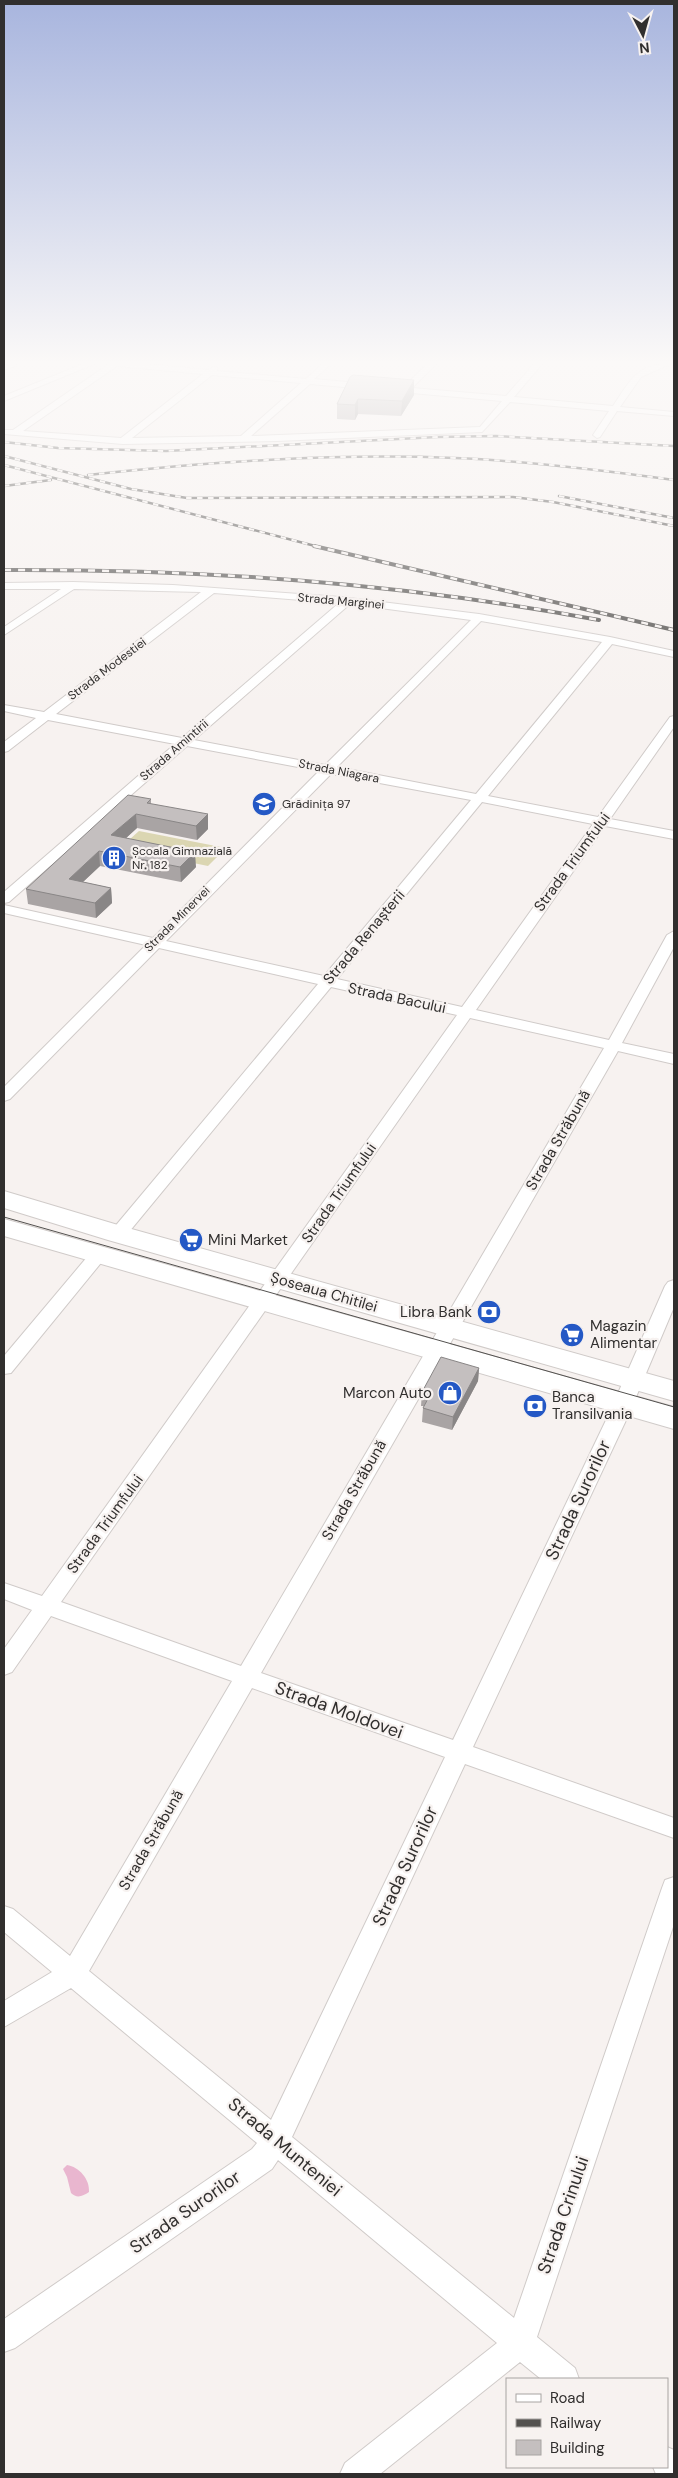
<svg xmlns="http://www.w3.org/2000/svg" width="678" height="2478" viewBox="0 0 678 2478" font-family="'DM Sans',sans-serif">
	<rect width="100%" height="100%" fill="#f7f2f0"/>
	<path fill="#dbd6b2" d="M139,831L226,848L208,866L120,848Z"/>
	<path fill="#e9b6cf" d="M67,2165C79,2167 90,2179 89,2192C83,2196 77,2199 71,2193L67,2177L63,2169Z"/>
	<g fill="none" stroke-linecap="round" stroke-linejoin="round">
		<g stroke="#d0cbc9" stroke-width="2">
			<path id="minor" d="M16,364L15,366L4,370V365Z
				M83,364H94L4,401V396Z
				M109,364H146L208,370L214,367H217V371L306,379L322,364H331L314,379L404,387L427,364H436L412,388L506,396L534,364H542L514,397L613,406C630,381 636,364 670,364L641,377L620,407L674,412V416L617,411L600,437L597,438L593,435L609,411L510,402L482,432L277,441L123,444L4,434V430H13ZM117,366L203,374L121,438L23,431ZM212,375L301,383L241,436L132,438ZM310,384L502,401L480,427L251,436Z
				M73,582L173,585L341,597L479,614L610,637L674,651V657L612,644L488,796L598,817L670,717L674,716V727L610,819L674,831V839L605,826L476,1010L609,1040L667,935L674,931V947L622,1043L674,1054V1064L618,1051L261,1673L453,1740L608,1416L665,1286L668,1282L674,1280V1307L628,1416L473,1747L674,1818V1838L465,1764L292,2137L514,2318L662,1888L665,1880L674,1877V1924L537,2337L575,2368L579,2379H541L520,2362L380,2474H340L345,2463L497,2343L278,2160L272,2169L15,2348L4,2352V2319L252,2149L257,2143L71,1988L4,2027V2001L52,1972L4,1932V1906L13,1909L70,1956L232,1681L51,1616L12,1672L4,1675V1649L32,1610L4,1599V1583L42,1596L457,1015L331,987L124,1238H112L109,1234L112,1230L318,984L159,948L10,1099L4,1101V1087L146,945L4,913V905L153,938L319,771L187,746L9,902L4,903V892L175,744L48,720L8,751L4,752V742L36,718L4,711V705L44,712L201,592L74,589L4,635V627L61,589H4V583ZM214,593L339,603L182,738L56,714ZM350,604L471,620L325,765L194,740ZM481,621L602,642L476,794L337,767ZM331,774L471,800L324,976L166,941ZM482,802L593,824L462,1007L337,979ZM470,1018L604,1048L241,1666L61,1602ZM252,1688L445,1757L271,2120L89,1971Z
				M99,1248L105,1250L108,1254L105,1258L11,1373L4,1374V1356L93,1250Z
				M667,2447L674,2450V2474H656L653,2467H667Z"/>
		</g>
		<g stroke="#d0cbc9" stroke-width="2">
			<path id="primary" d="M4,1191L128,1228L674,1381V1401L108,1240L4,1208Z
				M4,1219L674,1407V1429L4,1236Z"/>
		</g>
		<use href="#minor" fill="#fff" fill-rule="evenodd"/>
		<use href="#primary" fill="#fff" fill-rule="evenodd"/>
		<path stroke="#53514f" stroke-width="1" d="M4,1217L674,1407"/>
		<g stroke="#53514f" stroke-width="2.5">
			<path id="rail-far1" d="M4,442L58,448L166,451L437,437L496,436L674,446
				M4,456L131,489L187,498L513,497L553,502L674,526
				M4,465L319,547
				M88,475C210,462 332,453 455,458C529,461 601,470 674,480
				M4,486L51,480
				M559,496L674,518"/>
		</g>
		<g stroke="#53514f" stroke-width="4">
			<path id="rail" d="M314,546L674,630
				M4,570C207,569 399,583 599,620"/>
		</g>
		<use href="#rail-far1" stroke="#f7f2f0" stroke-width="2" stroke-dasharray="5.5" stroke-linecap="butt"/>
		<use href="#rail" stroke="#f7f2f0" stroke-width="2.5" stroke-dasharray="7" stroke-linecap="butt"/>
	</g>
	<path fill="#a9a4a4" d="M350,377L414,395L401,416L358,414L355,420L337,419V404Z
		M151,799V804L208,829L197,840L137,828L126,838L196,867L181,882L100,866L83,882L111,888L112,903L96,918L28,904L26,889Z
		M479,1368L478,1381L452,1430L422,1422L423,1408L424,1406H421L422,1392Z"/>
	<path fill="#898686" d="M414,380V395L401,416L402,401Z
		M358,399V414L355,420V405Z
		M136,814L137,828L113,850L111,835Z
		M208,814V829L197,840L196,826Z
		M99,851L100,866L70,894L69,879Z
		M195,852L196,867L181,882L180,867Z
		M111,888L112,903L96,918L95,903Z
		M479,1368L478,1381L452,1430L453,1417Z"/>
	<path fill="#c4bfbf" stroke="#898686" d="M353,375L414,380L402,401L358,399L355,405L337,404L350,377Z
		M128,795L151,799L147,803L208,814L196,826L136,814L111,835L195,852L180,867L99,851L69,879L111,888L95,903L26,889Z
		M441,1357L479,1368L453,1417L423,1408L430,1395L422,1392Z"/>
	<linearGradient id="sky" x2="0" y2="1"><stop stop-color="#a8b5de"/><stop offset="0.51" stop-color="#fbf9f8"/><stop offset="1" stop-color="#fbf9f8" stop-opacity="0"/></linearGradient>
	<rect width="678" height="711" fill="url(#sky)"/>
	<defs>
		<g id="school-disc" transform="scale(1.25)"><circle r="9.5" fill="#2458c5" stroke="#f7f2f0"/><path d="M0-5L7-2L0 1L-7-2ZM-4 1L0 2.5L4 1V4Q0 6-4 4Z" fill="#fff"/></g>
		<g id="building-disc" transform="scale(1.25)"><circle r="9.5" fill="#2458c5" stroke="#f7f2f0"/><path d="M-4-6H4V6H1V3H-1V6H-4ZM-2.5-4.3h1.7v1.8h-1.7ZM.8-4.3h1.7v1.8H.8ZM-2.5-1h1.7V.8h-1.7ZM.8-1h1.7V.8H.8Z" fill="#fff"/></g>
		<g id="supermarket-disc" transform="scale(1.25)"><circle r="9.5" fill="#2458c5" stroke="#f7f2f0"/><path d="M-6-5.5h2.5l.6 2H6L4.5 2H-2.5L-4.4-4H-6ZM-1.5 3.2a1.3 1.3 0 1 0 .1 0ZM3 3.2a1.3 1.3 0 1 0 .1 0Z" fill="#fff"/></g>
		<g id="bank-disc" transform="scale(1.25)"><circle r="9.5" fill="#2458c5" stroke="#f7f2f0"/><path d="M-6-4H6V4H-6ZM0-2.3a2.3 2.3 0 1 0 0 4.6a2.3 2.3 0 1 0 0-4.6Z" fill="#fff"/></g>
		<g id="shop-disc" transform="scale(1.25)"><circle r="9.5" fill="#2458c5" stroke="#f7f2f0"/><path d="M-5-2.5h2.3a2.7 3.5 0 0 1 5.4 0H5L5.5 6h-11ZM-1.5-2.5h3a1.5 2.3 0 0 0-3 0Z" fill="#fff"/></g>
	</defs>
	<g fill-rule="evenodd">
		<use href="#school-disc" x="264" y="804"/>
		<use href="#building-disc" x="114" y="858"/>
		<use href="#supermarket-disc" x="191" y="1240"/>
		<use href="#bank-disc" x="489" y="1312"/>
		<use href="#supermarket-disc" x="572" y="1335"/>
		<use href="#shop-disc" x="450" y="1393"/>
		<use href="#bank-disc" x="535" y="1406"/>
	</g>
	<g text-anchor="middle" stroke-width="4.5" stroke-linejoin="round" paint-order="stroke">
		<g font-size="12" fill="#312f2e" stroke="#f7f2f0">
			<text transform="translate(341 601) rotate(5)" y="4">Strada Marginei</text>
			<text transform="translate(107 669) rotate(-37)" y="4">Strada Modestiei</text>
			<text transform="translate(174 750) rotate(-41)" y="4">Strada Amintirii</text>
			<text transform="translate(339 771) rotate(11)" y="4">Strada Niagara</text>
			<text transform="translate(177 919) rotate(-45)" y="4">Strada Minervei</text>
		</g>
		<g font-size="12" fill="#312f2e" stroke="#f7f2f0" text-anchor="start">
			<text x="282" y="808">Grădinița 97</text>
			<text x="132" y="855">Școala Gimnazială<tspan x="132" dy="14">Nr. 182</tspan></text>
		</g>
		<g font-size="15" fill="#312f2e" stroke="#f7f2f0">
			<text transform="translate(572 862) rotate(-54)" y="5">Strada Triumfului</text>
			<text transform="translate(364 937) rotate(-50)" y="5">Strada Renașterii</text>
			<text transform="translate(397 998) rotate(12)" y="5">Strada Bacului</text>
			<text transform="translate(558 1140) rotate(-60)" y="5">Strada Străbună</text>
			<text transform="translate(339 1193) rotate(-55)" y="5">Strada Triumfului</text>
			<text transform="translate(324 1292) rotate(16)" y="5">Șoseaua Chitilei</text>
			<text transform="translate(354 1490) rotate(-60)" y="5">Strada Străbună</text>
			<text transform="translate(105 1524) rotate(-54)" y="5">Strada Triumfului</text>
			<text transform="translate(151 1840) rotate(-60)" y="5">Strada Străbună</text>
		</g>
		<g font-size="15" fill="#312f2e" stroke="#f7f2f0" text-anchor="start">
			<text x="208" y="1245">Mini Market</text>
			<text x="472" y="1317" text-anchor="end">Libra Bank</text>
			<text x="590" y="1331">Magazin<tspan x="590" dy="17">Alimentar</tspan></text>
			<text x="432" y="1398" text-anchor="end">Marcon Auto</text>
			<text x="552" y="1402">Banca<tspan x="552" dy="17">Transilvania</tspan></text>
		</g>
		<g font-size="18" fill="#312f2e" stroke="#f7f2f0">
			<text transform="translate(578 1500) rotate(-65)" y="6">Strada Surorilor</text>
			<text transform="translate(339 1710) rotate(20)" y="6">Strada Moldovei</text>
			<text transform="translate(405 1866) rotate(-65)" y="6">Strada Surorilor</text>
			<text transform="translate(285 2147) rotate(40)" y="6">Strada Munteniei</text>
			<text transform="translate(185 2212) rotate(-35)" y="6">Strada Surorilor</text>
			<text transform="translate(563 2215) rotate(-71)" y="6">Strada Crinului</text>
		</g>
	</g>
	<rect width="678" height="2478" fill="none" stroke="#312f2e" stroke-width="10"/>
	<rect x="506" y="2378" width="162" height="90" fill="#f7f2f0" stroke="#a8a4a2"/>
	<rect x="516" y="2394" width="25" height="8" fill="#ffffff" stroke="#a8a4a2"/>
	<text x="550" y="2403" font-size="15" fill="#312f2e">Road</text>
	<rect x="516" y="2419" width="25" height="8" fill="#53514f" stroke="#a8a4a2"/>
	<text x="550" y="2428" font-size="15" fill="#312f2e">Railway</text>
	<rect x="516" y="2440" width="25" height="15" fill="#c4bfbf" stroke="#a8a4a2"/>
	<text x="550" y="2453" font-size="15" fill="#312f2e">Building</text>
	<g transform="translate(643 35) rotate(174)" stroke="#f7f2f0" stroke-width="4" paint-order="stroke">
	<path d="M0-4L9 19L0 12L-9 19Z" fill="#312f2e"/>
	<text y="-8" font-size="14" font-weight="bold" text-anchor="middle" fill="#312f2e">N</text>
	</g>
</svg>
